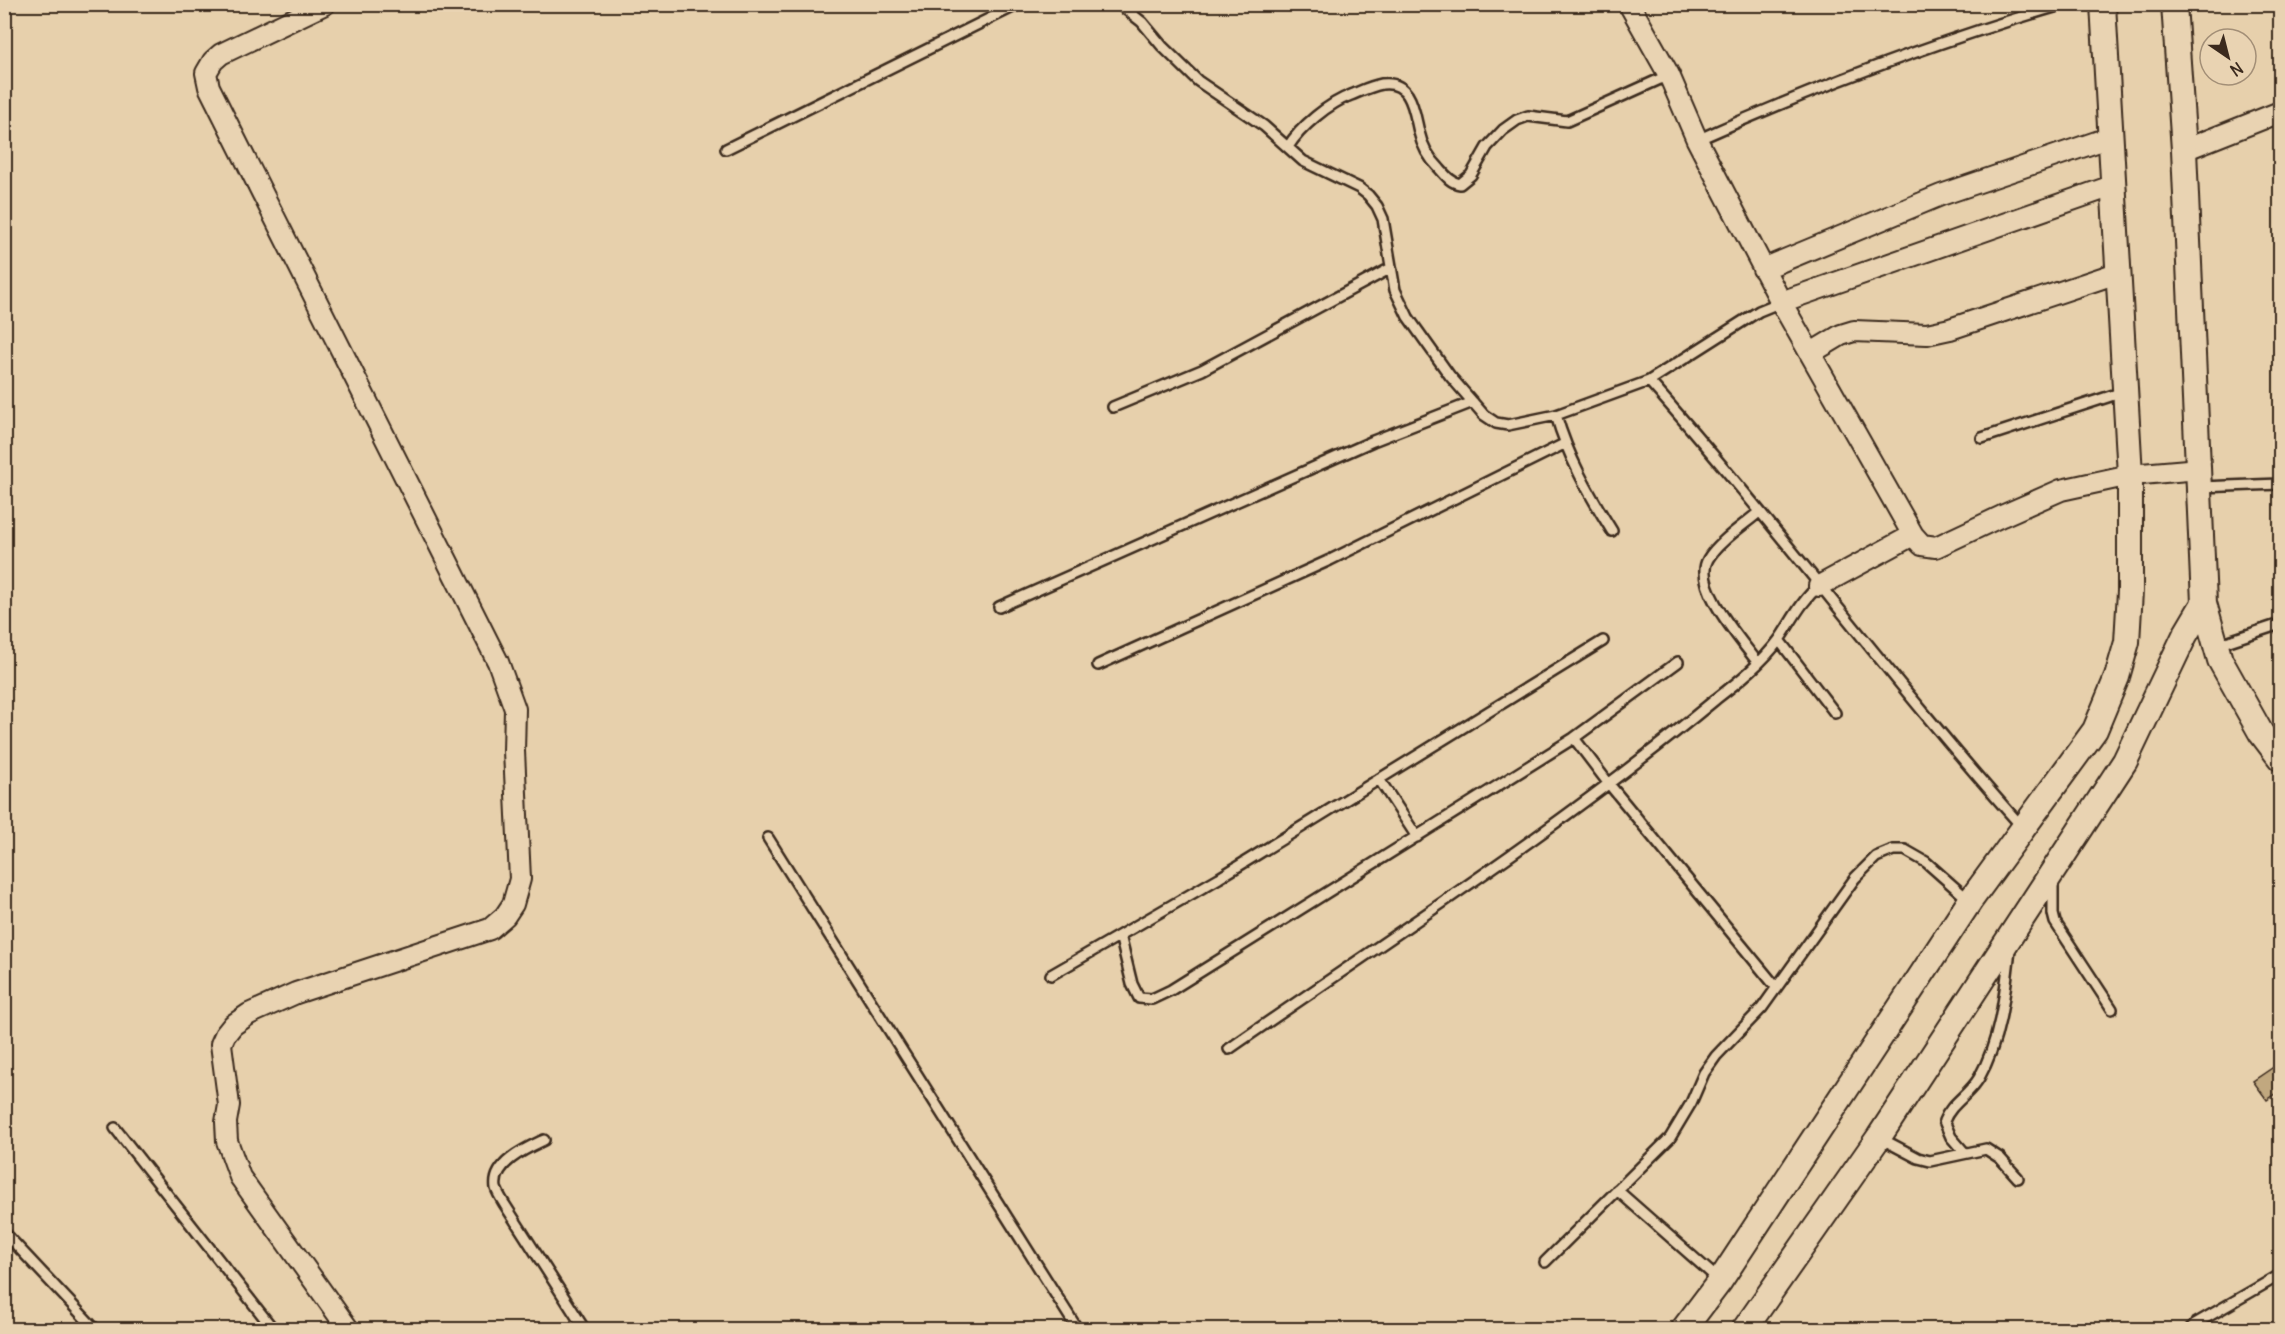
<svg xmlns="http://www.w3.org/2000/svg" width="2285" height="1334" viewBox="0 0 2285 1334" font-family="Delius,sans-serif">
	<rect width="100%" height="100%" fill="#e7d0ac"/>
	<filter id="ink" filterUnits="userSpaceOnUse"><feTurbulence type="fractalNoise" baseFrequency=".0167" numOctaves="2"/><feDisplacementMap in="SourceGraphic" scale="12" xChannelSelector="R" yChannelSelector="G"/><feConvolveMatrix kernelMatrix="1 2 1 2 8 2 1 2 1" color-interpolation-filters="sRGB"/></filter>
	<g filter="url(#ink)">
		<path fill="#c1a87f" stroke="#3b2a1e" stroke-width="1.5" d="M2278,1064L2280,1067V1091L2267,1100L2253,1081Z"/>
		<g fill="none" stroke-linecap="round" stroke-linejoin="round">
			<g stroke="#3b2a1e" stroke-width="14">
				<path id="service" d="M1119,4L1142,22L1162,46L1198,81L1264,126L1303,161L1359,188L1368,195L1377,206L1383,219L1395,290L1408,317L1450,376L1484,415L1496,423L1508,425L1556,415L1649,381L1759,311L1781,302
					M1697,140C1816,87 1939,40 2065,4
					M1288,147C1300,127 1329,103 1351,95C1361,91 1371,86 1382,84C1412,80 1414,112 1419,132C1422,146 1429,158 1439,168C1445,175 1451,183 1460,184L1471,175L1487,147L1503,130L1517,120L1528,116L1567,121L1669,75
					M726,149L1019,4
					M1649,381C1778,526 1893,683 2023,828
					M1113,407L1202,370L1391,268
					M1556,415C1568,457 1589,494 1612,531
					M1982,438L2123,392
					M2200,487L2280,484
					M999,607L1373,441L1473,402
					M1779,640L1835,713
					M2217,645L2280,624
					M1758,663C1742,641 1692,586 1708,559C1718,542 1744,525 1759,512
					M1098,665L1330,560L1564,444
					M1574,738L1609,784L1776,987
					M1379,779L1417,837
					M768,838L1078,1330
					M2053,882V914L2055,922L2112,1009
					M1120,935L1132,984L1139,998L1152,999L1171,990L1574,738L1678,662
					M1051,975L1219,878L1603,641
					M1229,1049C1393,935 1562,827 1716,699C1738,682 1762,663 1779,640C1792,621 1801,601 1819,586
					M115,1128L274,1330
					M1880,1138L1918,1158L1930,1161L1986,1149L2000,1158L2018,1178
					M544,1140C527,1148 492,1163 496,1188C498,1194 502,1200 505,1205L585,1330
					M1964,1152L1951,1137L1944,1121C1951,1103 1969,1095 1979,1078C2001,1039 2005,993 2010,949
					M1617,1190L1718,1279
					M4,1232L96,1330
					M1545,1262L1670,1138L1691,1103L1704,1073L1716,1056L1762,1008L1855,878L1876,857L1893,850H1905L1926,862L1970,901
					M2189,1330L2195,1324L2280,1275"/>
			</g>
			<g stroke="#3b2a1e" stroke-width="24">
				<path id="minor" d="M325,4L221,54L213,61L206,73L209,87L498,662L515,709L514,751L520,879L513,904L505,916L490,929L296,993L249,1014L233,1025L225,1035L221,1044L229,1105L226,1122L227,1141L240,1177L349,1330
					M1629,4L1669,75L1697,140L1781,302L1913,535L1922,545L1936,547L2002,516L2061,490L2130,475L2199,469
					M2184,150L2280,112
					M1763,269L1941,195L2111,137
					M1781,302L2112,186
					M1811,353L1841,335L1854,331L1927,334L1950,329L2117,273
					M1819,586L1913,535"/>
			</g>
			<g stroke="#3b2a1e" stroke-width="28">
				<path id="tertiary" d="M2174,4L2184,150L2204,603L2220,660L2261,733L2280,758
					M1683,1330L1720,1281L1970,901L2095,730L2117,677L2127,642L2130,591V475L2103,4
					M1744,1330L1879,1137L2125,761L2185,635L2204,603"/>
			</g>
			<use href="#service" stroke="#e9d3b2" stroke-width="9"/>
			<use href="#minor" stroke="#e9d3b2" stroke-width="20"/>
			<use href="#tertiary" stroke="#e9d3b2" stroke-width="24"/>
		</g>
	</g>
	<rect width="2285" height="1334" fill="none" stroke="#e9d3b2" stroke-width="24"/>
	<rect x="12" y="12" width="2261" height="1310" fill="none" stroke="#3b2a1e" stroke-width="2" filter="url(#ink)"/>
	<g transform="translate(2228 57) rotate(145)"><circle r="28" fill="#e9d3b2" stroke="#a38f77" stroke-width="1.5"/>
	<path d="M0-4.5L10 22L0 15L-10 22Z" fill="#3b2a1e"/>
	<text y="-9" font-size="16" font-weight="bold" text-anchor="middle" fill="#3b2a1e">N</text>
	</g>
</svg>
